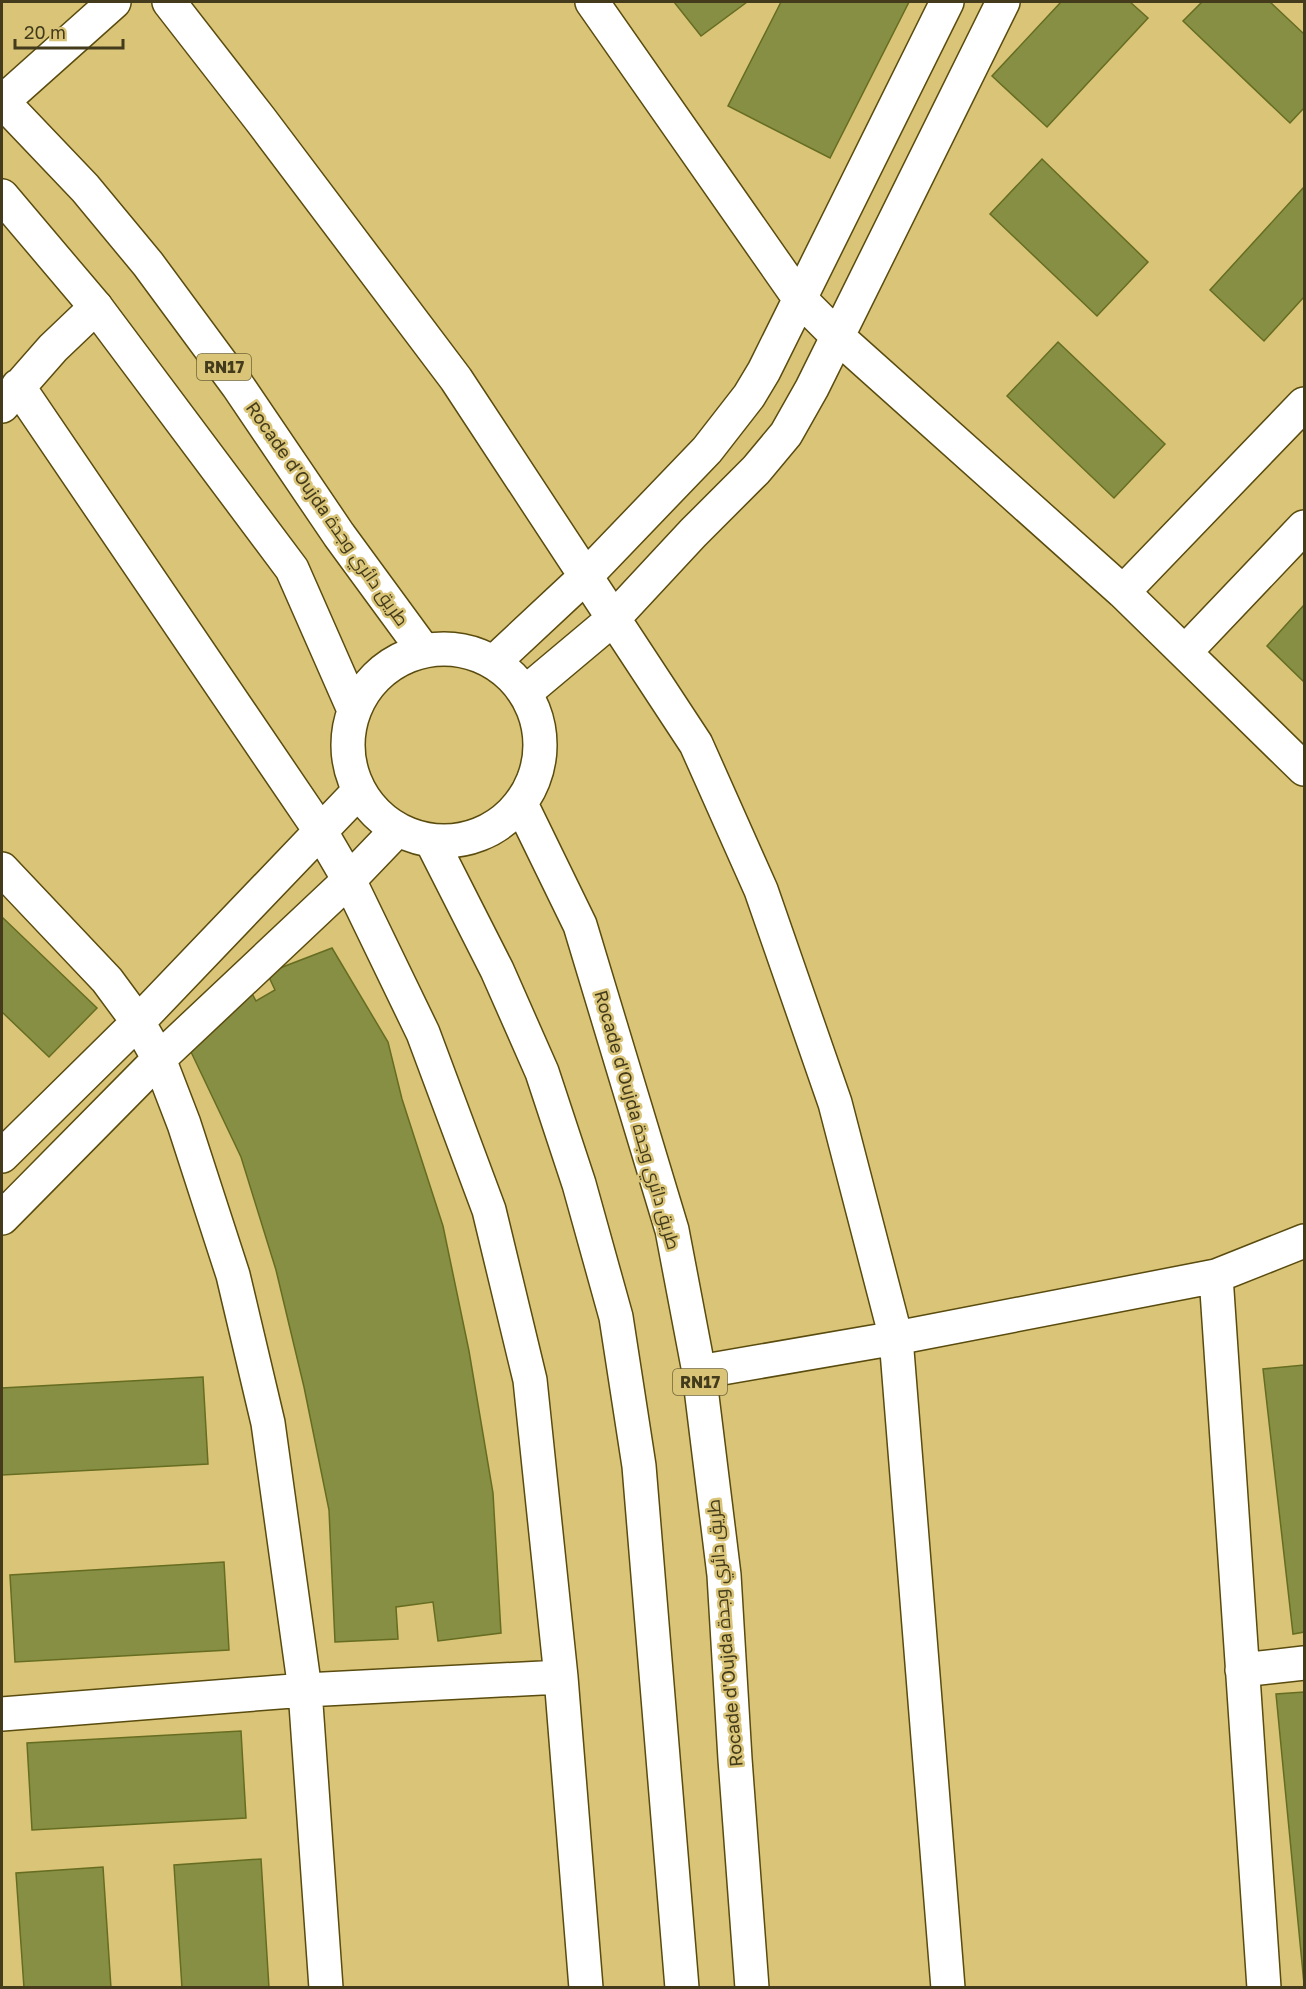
<svg xmlns="http://www.w3.org/2000/svg" width="1306" height="1989" viewBox="0 0 1306 1989" font-family="'Golos Text',Cairo,sans-serif">
	<rect width="100%" height="100%" fill="#d9c478"/>
	<path fill="#878f45" stroke="#666d21" stroke-width="1.5" d="M674,2H747L701,36Z
		M781,2H909L830,158L728,106Z
		M1061,2H1130L1148,18L1047,127L992,76Z
		M1202,2H1270L1304,34V108L1290,123L1183,21Z
		M1042,159L1148,262L1097,316L990,214Z
		M1304,187V297L1264,341L1210,290Z
		M1058,342L1165,444L1114,498L1007,396Z
		M1304,605V682L1267,646Z
		M2,917L97,1008L49,1057L2,1012Z
		M332,948L388,1042L402,1099L443,1226L469,1351L493,1493L501,1633L438,1641L433,1602L396,1607L398,1639L335,1642L329,1510L304,1387L276,1270L241,1157L191,1052L249,988L256,1001L275,990L267,973Z
		M1304,1365V1632L1293,1634L1263,1369Z
		M203,1377L208,1464L2,1475V1388Z
		M224,1562L229,1650L15,1662L10,1575Z
		M1304,1692V1984L1276,1694Z
		M241,1731L246,1818L32,1830L27,1743Z
		M261,1859L269,1988H182L174,1865Z
		M103,1867L111,1988H24L16,1873Z"/>
	<g fill="none" stroke-linecap="round" stroke-linejoin="round">
		<g stroke="#5a4b0e" stroke-width="36">
			<path id="minor" d="M169,2L260,119L456,379L696,744L761,890L835,1103L896,1338L948,1988
				M592,2L799,298L837,336L1123,592L1304,769
				M2,102L114,2
				M18,386L321,832L349,880L423,1033L489,1210L530,1380L561,1677L586,1988
				M2,406L53,348L96,307
				M1123,592L1304,404
				M1185,652L1304,527
				M494,662L585,577L707,450L749,396L764,371L947,2
				M526,692L613,619L693,533L756,470L786,434L812,388L1003,2
				M2,869L107,980L138,1022L159,1059L184,1124L233,1275L268,1423L305,1690L326,1988
				M2,1156L138,1022L359,791
				M2,1218L159,1059L349,880L397,830
				M1216,1276L1264,1988
				M699,1372L896,1338L1216,1276L1304,1241
				M1242,1670L1304,1663
				M2,1714L305,1690L561,1677"/>
		</g>
		<g stroke="#5a4b0e" stroke-width="36">
			<path id="trunk" d="M2,101L85,188L148,264L238,386L339,535L424,651
				M2,196L96,307L292,569L354,710
				M348 745a96 96 0 1 1 192 0a96 96 0 1 1-192 0Z
				M521,804L580,925L672,1230L699,1372L724,1575L735,1759L752,1988
				M432,842L497,970L542,1072L579,1184L616,1317L639,1466L682,1988"/>
		</g>
		<use href="#minor" stroke="#fff" stroke-width="33"/>
		<use href="#trunk" stroke="#fff" stroke-width="33"/>
	</g>
	<g text-anchor="middle" stroke-width="5" stroke-linejoin="round" paint-order="stroke">
		<g fill="#d9c478" stroke="#706437" stroke-width="1.5">
			<rect x="197" y="354" width="54" height="26" rx="4.5"/>
			<rect x="673" y="1369" width="54" height="26" rx="4.5"/>
		</g>
		<g font-size="16" font-weight="bold" fill="#433b1b">
			<text x="224" y="373">RN17</text>
			<text x="700" y="1388">RN17</text>
		</g>
		<g font-size="18" fill="#433b1b" stroke="#d9c478">
			<text transform="translate(327 514) rotate(55)" y="6">Rocade d'Oujda طريق دائري وجدة</text>
			<text transform="translate(637 1120) rotate(74)" y="6">Rocade d'Oujda طريق دائري وجدة</text>
			<text transform="translate(725 1633) rotate(-95)" y="6">Rocade d'Oujda طريق دائري وجدة</text>
		</g>
	</g>
	<rect width="1306" height="1989" fill="none" stroke="#433b1b" stroke-width="6"/>
	<path d="M15 39v9h108v-9" fill="none" stroke="#433b1b" stroke-width="3"/>
	<text x="24" y="39" font-size="18" fill="#433b1b" stroke="#d9c478" stroke-width="4.5" paint-order="stroke">20 m</text>
</svg>
